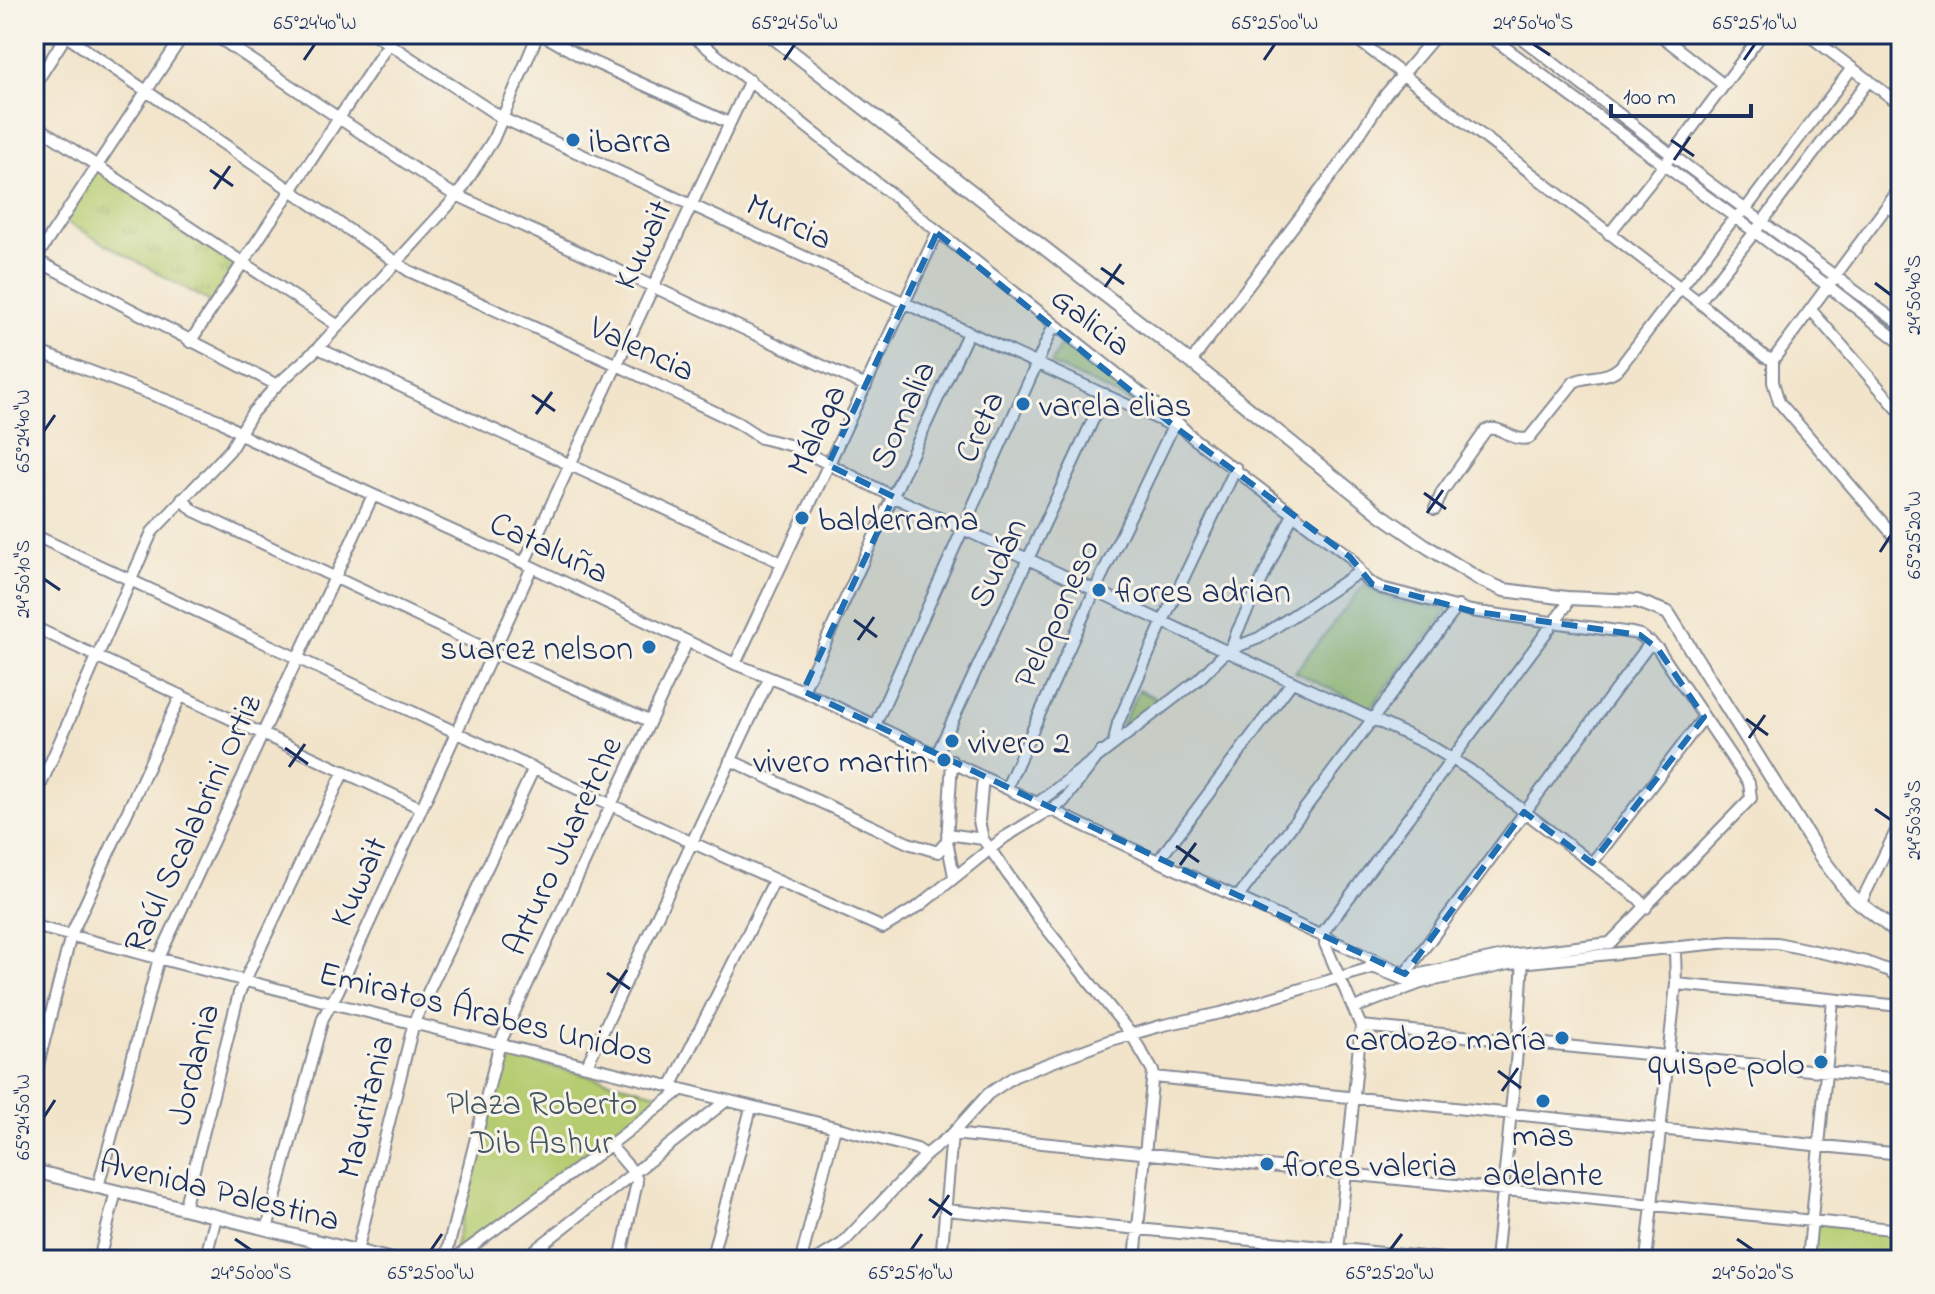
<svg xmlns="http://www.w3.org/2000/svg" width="1935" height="1294" viewBox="0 0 1935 1294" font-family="'Indie Flower',sans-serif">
	<defs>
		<pattern id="grass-tufts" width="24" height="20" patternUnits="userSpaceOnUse" patternTransform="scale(2)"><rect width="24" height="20" fill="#b5cc70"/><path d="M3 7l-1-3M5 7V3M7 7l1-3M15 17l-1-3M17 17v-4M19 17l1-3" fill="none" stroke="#92a65f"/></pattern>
	</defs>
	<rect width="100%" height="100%" fill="#f7f3e8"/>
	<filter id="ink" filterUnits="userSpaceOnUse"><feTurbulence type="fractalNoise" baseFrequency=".0125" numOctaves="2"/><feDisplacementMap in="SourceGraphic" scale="16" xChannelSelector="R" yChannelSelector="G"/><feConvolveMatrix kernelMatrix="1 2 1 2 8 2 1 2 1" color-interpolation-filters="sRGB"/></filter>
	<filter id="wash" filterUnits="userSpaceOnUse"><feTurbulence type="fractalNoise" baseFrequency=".006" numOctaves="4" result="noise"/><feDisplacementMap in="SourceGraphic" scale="32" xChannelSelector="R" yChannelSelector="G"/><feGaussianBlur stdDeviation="1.8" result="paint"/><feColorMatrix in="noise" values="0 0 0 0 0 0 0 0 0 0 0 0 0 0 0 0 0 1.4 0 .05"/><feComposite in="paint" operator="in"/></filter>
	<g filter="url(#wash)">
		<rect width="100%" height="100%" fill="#f2e4ca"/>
		<path fill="url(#grass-tufts)" stroke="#687e67" stroke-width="2" d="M97,170L238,263L212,303L64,221Z"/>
		<path fill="#b5cc70" stroke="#687e67" stroke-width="2" d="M1063,340L1141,401L1140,406L1051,364Z
			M1364,585L1394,601L1448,610L1370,708L1295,672Z
			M1139,690L1162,701L1127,726H1121Z
			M502,1054L665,1095L560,1177L453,1254Z
			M1813,1223L1901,1231V1260H1809Z"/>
	</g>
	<g filter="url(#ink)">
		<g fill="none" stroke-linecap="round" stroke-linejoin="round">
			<g stroke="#868a94" stroke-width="14">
				<path id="minor" d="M213,34L448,191L866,386
					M374,34L502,118L1175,427
					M541,34L580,56L729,123
					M1350,34L1699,302L1765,357L1773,360L1901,187
					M1487,34L1828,286L1901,343
					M1516,34L1672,155L1901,325
					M1659,34L1724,85
					M1807,34L1901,105
					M66,36L409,271L615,364L738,423L761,438L793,446L894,497L1429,745L1470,770L1639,899L1646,908
					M34,86L67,34
					M34,124L337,325
					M1887,206L1901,216
					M1609,234L1672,155L1762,34
					M34,259L277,385
					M34,261L184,34
					M1699,302L1754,233L1869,80
					M1811,310L1901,413
					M190,342L395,34
					M318,348L782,563
					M34,350L219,420L249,439L524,563L735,664L803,691L1158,861L1405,974L1416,975L1508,955L1610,943L1751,798L1749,783L1658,649L1640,635L1632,633L1471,611L1381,588L1367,581L1350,557L1193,438L1175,420L690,34
					M1773,360V382L1779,402L1901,544
					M1191,362L1340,164L1386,94L1437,34
					M34,368L40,353
					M182,499L194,511L493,652L649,721
					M1435,509L1442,492L1486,430C1502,424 1512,443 1529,438L1574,382C1590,374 1606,380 1620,367L1734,218L1745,210L1852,68
					M34,535L693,843L883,928L919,906L1005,837L1063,802L1101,752
					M524,563L750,80
					M34,627L421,808
					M1232,647L1237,632L1293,514
					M735,664L937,233
					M803,691L968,333
					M875,725L1054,325
					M1114,742L1118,723L1163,621L1236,468
					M937,754L1105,394
					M730,760L908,843L938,852L947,841L952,761
					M983,777L979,821L983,839L1039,919L1131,1034L1153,1071L1135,1260
					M1007,787L1095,590L1175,422
					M34,800L152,532L230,450L252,413L277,385L318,348L458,195L493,140L538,34
					M1039,802L1199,679L1228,650L1259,638L1359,572
					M947,834L983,839
					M947,841L954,876
					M1158,861L1292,682
					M1592,863L1704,717
					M1238,897L1458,606
					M1860,904L1901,821
					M34,926L331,1003L835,1127L917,1149L926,1155
					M1321,935L1554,622L1566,606L1567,598
					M1326,938L1325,944L1361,1026L1337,1260
					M1370,966L1411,982
					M1405,974L1651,642
					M1676,984L1901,1006
					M1354,1008L1421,983L1509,964L1730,942L1777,943L1866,962L1890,971L1901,981
					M1361,1026L1901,1079
					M587,1065L769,679
					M1154,1077L1901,1154
					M34,1081L71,935L181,695
					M671,1087L774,881
					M952,1134L1901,1230
					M610,1145L635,1174L637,1182L620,1260
					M98,1187L159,958L373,495
					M184,1209L239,993L344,771
					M946,1210L1454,1260
					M267,1229L323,1018L338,991L532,567
					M357,1251L414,1022L534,768
					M99,1260L116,1191
					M205,1260L216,1217
					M313,1260L318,1242
					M445,1260L500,1043L687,642
					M453,1260L610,1145L681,1090
					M522,1260L726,1101
					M711,1260L751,1108
					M804,1260L803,1252L835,1127
					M816,1260L842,1244L926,1155L952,1134L988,1094L1015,1076L1111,1040L1164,1025L1221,1013L1374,967
					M941,1260L952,1134
					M1496,1260L1518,1042L1523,959
					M1646,1260L1676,984L1675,950
					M1808,1260L1833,1000"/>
			</g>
			<g stroke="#868a94" stroke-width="16">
				<path id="tertiary" d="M769,34L1191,362L1380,514L1429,548L1479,579L1504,590L1567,598L1637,601L1668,613L1821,857L1850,895L1901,936
					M34,1171L392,1260"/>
			</g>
			<use href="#minor" stroke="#fff" stroke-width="10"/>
			<use href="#tertiary" stroke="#fff" stroke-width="12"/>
		</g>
	</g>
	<path fill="#1f6fb2" fill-opacity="0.2" stroke="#1f6fb2" stroke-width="6" stroke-dasharray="16 10" stroke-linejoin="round" d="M937,233L1174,426L1350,557L1372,584L1471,611L1640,635L1658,649L1704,717L1592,863L1524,812L1405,974L803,691L894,497L828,465Z"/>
	<path fill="none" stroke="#1b2f5e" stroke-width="3" d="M1533,44L1550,55M304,60L315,44M784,60L795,44M1264,60L1275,44M1744,60L1755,44M1671,140L1694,156M1674,160L1690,137M210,170L233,186M214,189L230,166M1101,268L1124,284M1875,283L1891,295M1105,287L1121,264M532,395L555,411M536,414L552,392M44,431L55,415M1424,493L1446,509M1427,513L1443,490M1880,552L1891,535M44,579L60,590M854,620L877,637M858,640L874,617M1746,719L1768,735M1749,738L1765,715M285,748L308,764M289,767L305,744M1875,809L1891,820M1176,846L1199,862M1180,865L1196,843M607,973L630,989M611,993L627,970M1498,1071L1521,1088M1502,1091L1518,1068M44,1117L55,1100M929,1199L952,1215M933,1218L949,1195M235,1239L251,1250M1737,1239L1753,1250M431,1250L442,1234M911,1250L922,1234M1390,1250L1402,1234"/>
	<g fill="#1f6fb2" stroke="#f7f3e8" stroke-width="3">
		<circle cx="573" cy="140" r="8"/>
		<circle cx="1023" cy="404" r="8"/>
		<circle cx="802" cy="518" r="8"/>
		<circle cx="1099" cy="590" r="8"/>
		<circle cx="649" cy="647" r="8"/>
		<circle cx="952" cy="741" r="8"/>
		<circle cx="944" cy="760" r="8"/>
		<circle cx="1562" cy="1038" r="8"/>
		<circle cx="1821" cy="1062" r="8"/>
		<circle cx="1543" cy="1101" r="8"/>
		<circle cx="1267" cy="1164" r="8"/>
	</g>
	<g text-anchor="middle" stroke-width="6" stroke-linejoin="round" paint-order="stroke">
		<g font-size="34" fill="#1b2f5e" stroke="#f7f3e8" text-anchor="start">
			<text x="589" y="152">ibarra</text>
			<text x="1039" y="416">varela elias</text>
			<text x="818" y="530">balderrama</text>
			<text x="1115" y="602">flores adrian</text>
			<text x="633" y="659" text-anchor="end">suarez nelson</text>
			<text x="968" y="753">vivero 2</text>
			<text x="928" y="772" text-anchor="end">vivero martin</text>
			<text x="1546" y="1050" text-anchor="end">cardozo maría</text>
			<text x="1805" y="1074" text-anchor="end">quispe polo</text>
			<text x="1543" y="1146" text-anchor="middle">mas<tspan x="1543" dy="39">adelante</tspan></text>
			<text x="1283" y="1176">flores valeria</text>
		</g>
		<g font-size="34" fill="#1b2f5e" stroke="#f7f3e8">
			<text transform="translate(790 220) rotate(25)" y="12">Murcia</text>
			<text transform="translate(641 244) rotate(-65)" y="12">Kuwait</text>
			<text transform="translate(1092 320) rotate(38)" y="12">Galicia</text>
			<text transform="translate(643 347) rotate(25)" y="12">Valencia</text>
			<text transform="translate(901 414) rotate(-66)" y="12">Somalia</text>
			<text transform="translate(978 426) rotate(-66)" y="12">Creta</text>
			<text transform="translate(815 429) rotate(-65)" y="12">Málaga</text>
			<text transform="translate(550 546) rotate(25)" y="12">Cataluña</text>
			<text transform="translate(996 562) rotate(-65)" y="12">Sudán</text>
			<text transform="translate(1055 613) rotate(-65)" y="12">Peloponeso</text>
			<text transform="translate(191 823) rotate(-65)" y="12">Raúl Scalabrini Ortiz</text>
			<text transform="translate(561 845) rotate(-65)" y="12">Arturo Juaretche</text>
			<text transform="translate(357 881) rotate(-66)" y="12">Kuwait</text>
			<text transform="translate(487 1012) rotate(14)" y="12">Emiratos Árabes Unidos</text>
			<text transform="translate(192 1064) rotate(-76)" y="12">Jordania</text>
			<text transform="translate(364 1106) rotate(-76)" y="12">Mauritania</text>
			<text transform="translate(220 1189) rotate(14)" y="12">Avenida Palestina</text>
		</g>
		<g font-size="34" fill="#425662" stroke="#f7f3e8">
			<text x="542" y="1114">Plaza Roberto<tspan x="542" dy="39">Dib Ashur</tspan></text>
		</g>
	</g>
	<rect width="1935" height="1294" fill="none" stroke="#f7f3e8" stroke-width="88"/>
	<path d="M1611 104v12h140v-12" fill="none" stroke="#1b2f5e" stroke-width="4"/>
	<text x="1623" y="104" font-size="24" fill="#1b2f5e" stroke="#f7f3e8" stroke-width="6" paint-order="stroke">100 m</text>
	<rect x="44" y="44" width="1847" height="1206" fill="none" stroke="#1b2f5e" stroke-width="3"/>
	<g font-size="20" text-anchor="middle" fill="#1b2f5e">
		<text x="315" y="29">65°24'40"W</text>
		<text x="795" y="29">65°24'50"W</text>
		<text x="1275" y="29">65°25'00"W</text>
		<text x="1533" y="29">24°50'40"S</text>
		<text x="1755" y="29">65°25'10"W</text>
		<text transform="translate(1913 295) rotate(-90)" y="7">24°50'40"S</text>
		<text transform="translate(22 431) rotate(-90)" y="7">65°24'40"W</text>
		<text transform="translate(1913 535) rotate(-90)" y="7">65°25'20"W</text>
		<text transform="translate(22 579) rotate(-90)" y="7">24°50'10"S</text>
		<text transform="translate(1913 820) rotate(-90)" y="7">24°50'30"S</text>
		<text transform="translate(22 1117) rotate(-90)" y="7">65°24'50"W</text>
		<text x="251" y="1279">24°50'00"S</text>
		<text x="431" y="1279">65°25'00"W</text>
		<text x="911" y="1279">65°25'10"W</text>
		<text x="1390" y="1279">65°25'20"W</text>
		<text x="1753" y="1279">24°50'20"S</text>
	</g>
</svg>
